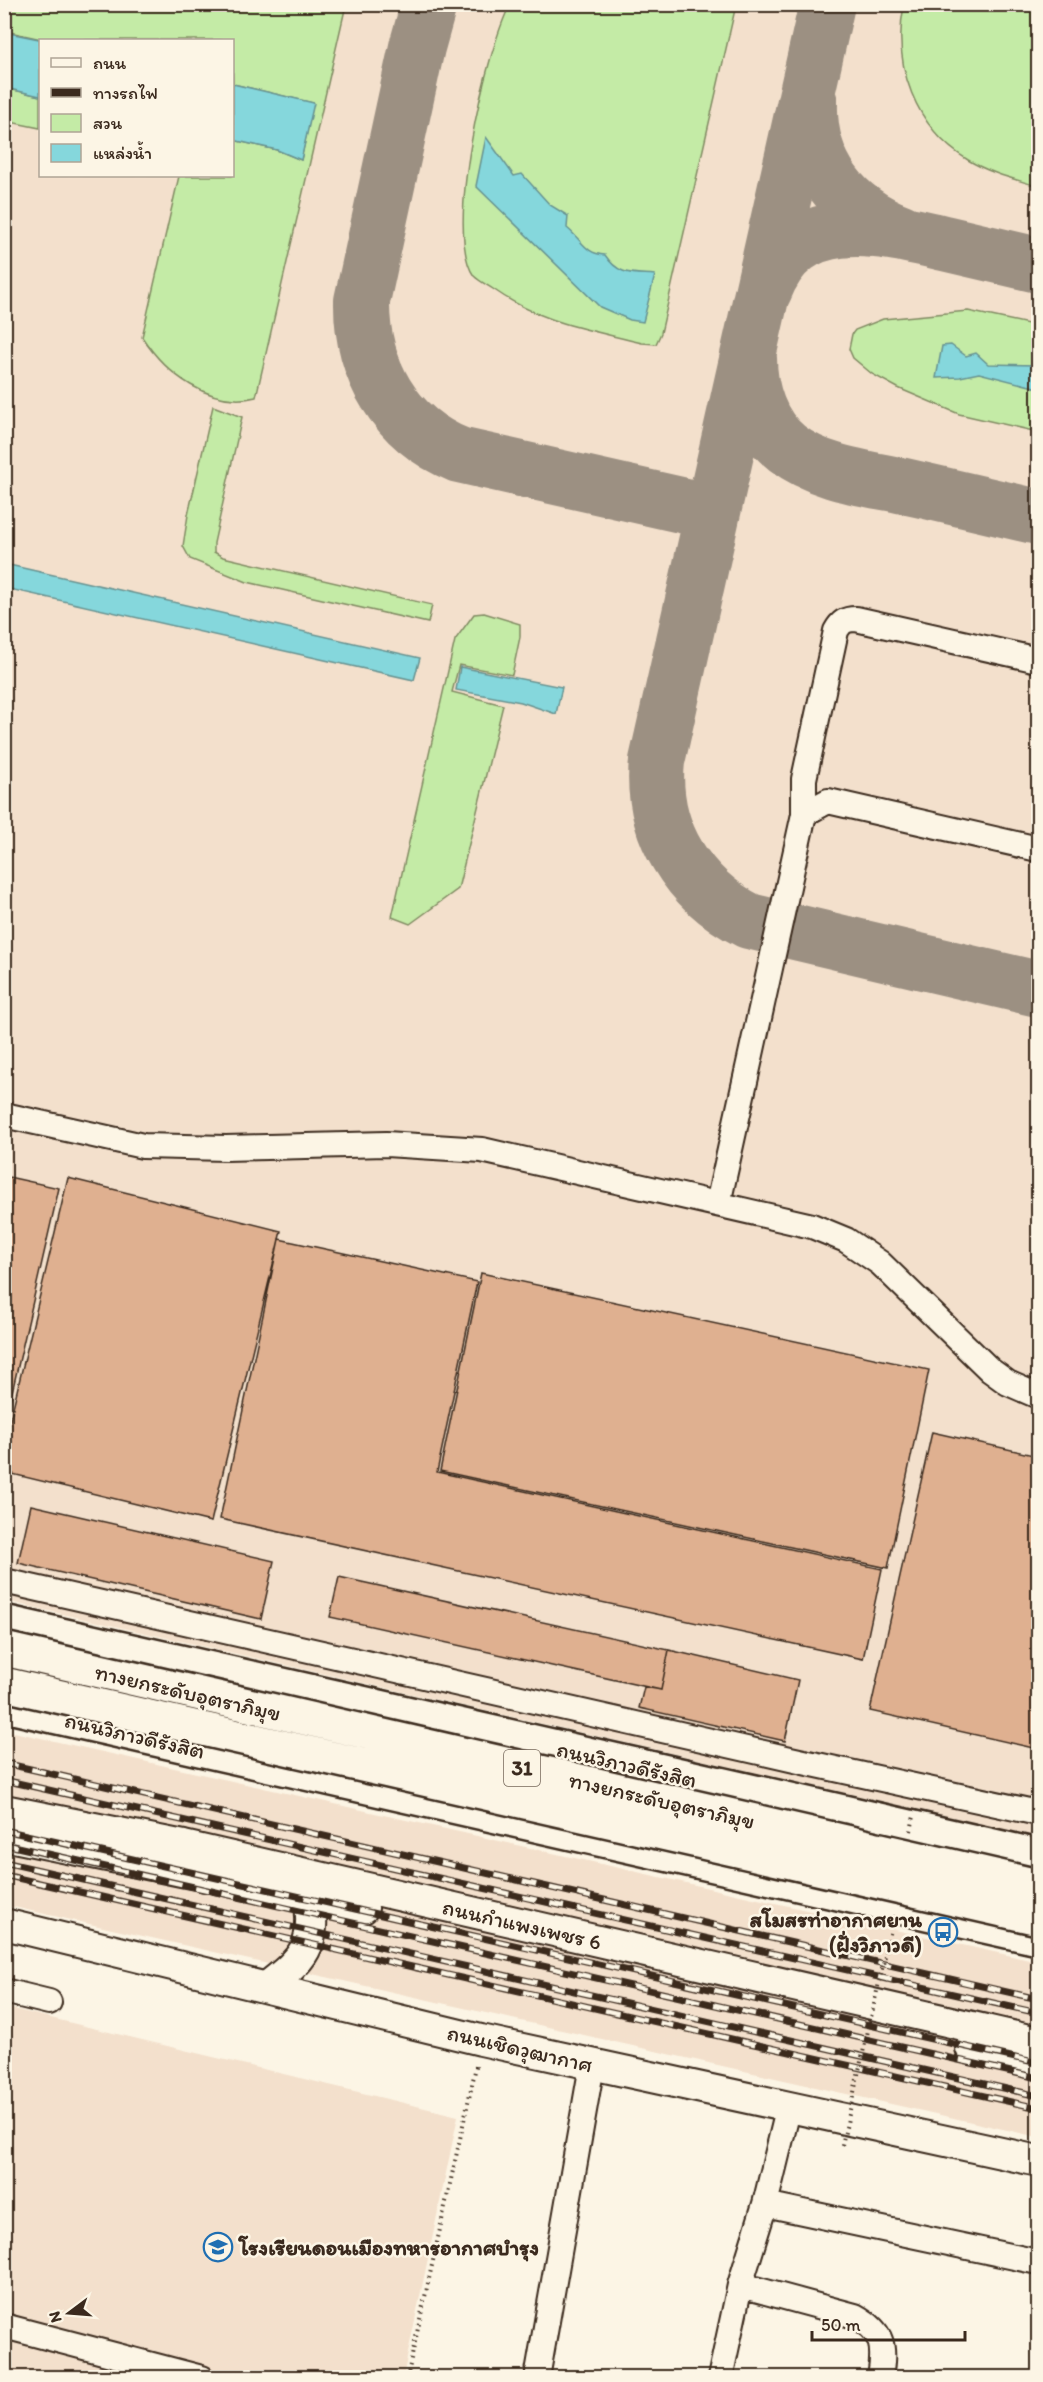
<svg xmlns="http://www.w3.org/2000/svg" width="1043" height="2382" viewBox="0 0 1043 2382" font-family="Itim,'Playpen Sans Thai',sans-serif">
	<rect width="100%" height="100%" fill="#fcf5e5"/>
	<filter id="ink" filterUnits="userSpaceOnUse"><feTurbulence type="fractalNoise" baseFrequency=".0167" numOctaves="2"/><feDisplacementMap in="SourceGraphic" scale="12" xChannelSelector="R" yChannelSelector="G"/><feConvolveMatrix kernelMatrix="1 2 1 2 8 2 1 2 1" color-interpolation-filters="sRGB"/></filter>
	<g filter="url(#ink)">
		<path fill="#f3e0cc" fill-rule="evenodd" d="M5,5H1038V1837L5,1601ZM40,40H232V176H40Z
			M5,1730L1038,1962V2137L5,1905Z
			M5,2007L458,2116L403,2377L5,2378Z"/>
		<path fill="#c4eba6" stroke="#808a62" stroke-width="1.5" d="M5,5H346L256,397C210,408 166,374 142,337L179,176H232L233,140L277,150L301,160L313,103L233,84L232,40H46L5,31Z
			M510,5H736L661,333L656,344L642,343C587,329 541,323 493,289C487,285 479,281 474,276C443,233 486,51 510,5Z
			M904,5H1038L1037,186C1014,179 989,173 968,160C915,128 892,65 904,5Z
			M5,88L40,96V128L5,121Z
			M968,311L1038,326V432L959,414L898,388L872,374L853,358L849,349L852,334L855,330L883,319Z
			M213,406L242,417L214,543V552L223,557L432,605L428,623L247,582L190,559L183,546L188,515Z
			M484,613L520,624V637L512,675L459,665L452,692L503,705L458,889L410,924L392,917L455,640L474,614Z"/>
		<path fill="#85d7dc" stroke="#679290" stroke-width="1.5" d="M4,32L44,40H40V96L5,88Z
			M233,84L314,103L301,160L277,150L233,140Z
			M486,137L514,176L522,174L550,205L568,216L567,228C582,240 585,254 605,255C619,276 632,273 655,275L643,322L630,320L600,307L476,186Z
			M951,345L966,356L976,353L988,364L1038,365V388L979,373L960,377L936,378L942,346Z
			M5,564L420,658L414,680L5,588Z
			M460,667L562,687L556,714L521,702L456,690Z"/>
		<g fill="none" stroke-linecap="round" stroke-linejoin="round">
			<path stroke="#9c9082" stroke-width="56" d="M429,4L417,47L362,301C361,369 395,429 459,455L712,512
				M827,4L657,761C650,830 688,890 749,921L1038,989
				M810,103C808,165 844,211 901,232
				M764,291C796,208 876,227 944,243C975,250 1007,258 1038,265
				M749,358C749,391 760,427 787,448C819,473 865,478 904,486C949,496 994,507 1038,517"/>
		</g>
		<path fill="#dfb090" stroke="#3b2a1e" stroke-width="1.5" d="M4,1176L59,1188L4,1427Z
			M68,1178L281,1231L211,1522L4,1472V1445Z
			M279,1239L477,1282L437,1472L882,1569L863,1659L220,1519Z
			M481,1273L929,1370L888,1568L440,1471Z
			M932,1432L1038,1456V1749L870,1711Z
			M31,1505L274,1561L261,1619L18,1563Z
			M339,1577L669,1650L661,1690L330,1617Z
			M669,1650L798,1680L785,1741L639,1708L644,1687L661,1690Z"/>
		<g fill="none" stroke-linecap="round" stroke-linejoin="round">
			<g stroke="#3b2a1e" stroke-width="28">
				<path id="minor" d="M804,814L828,801L1038,849
					M4,1115L143,1146L226,1148L386,1144L482,1150L812,1226L846,1240L880,1263L990,1370L1008,1383L1038,1396
					M718,1204L804,814V779L836,631C841,622 845,619 856,619L1038,660
					M4,1581L808,1763L1038,1813
					M4,1991L49,2002
					M765,2204L1038,2262
					M740,2285L855,2316C884,2332 885,2346 880,2378
					M4,2326L202,2378
					M537,2378L592,2065
					M720,2378L740,2285L765,2204L789,2106"/>
			</g>
			<g stroke="#3b2a1e" stroke-width="34">
				<path id="major" d="M4,1810L184,1846L1038,2042
					M4,1835L363,1908
					M4,1924L481,2040L1038,2161
					M267,1987C304,1958 317,1946 309,1896
					M971,2048L1038,2064"/>
			</g>
			<g stroke="#3b2a1e" stroke-width="38">
				<path id="highway" d="M4,1622L1038,1856
					M4,1705L1038,1938"/>
			</g>
			<path stroke="#3b2a1e" stroke-width="4" stroke-dasharray="1.5 4.5" stroke-linecap="butt" d="M407,2378L477,2062"/>
			<use href="#minor" stroke="#fcf5e5" stroke-width="24"/>
			<use href="#major" stroke="#fcf5e5" stroke-width="30"/>
			<use href="#highway" stroke="#fcf5e5" stroke-width="33"/>
			<g stroke="#3b2a1e" stroke-width="7">
				<path id="rail" d="M4,1763L1038,1999
					M4,1780L1038,2013
					M4,1830L1038,2063
					M4,1844L1038,2078
					M4,1862L1038,2096
					M4,1875L1038,2108"/>
			</g>
			<use href="#rail" stroke="#fcf5e5" stroke-width="4.5" stroke-dasharray="14" stroke-linecap="butt"/>
			<g stroke="#3b2a1e" stroke-width="38" stroke-linecap="butt">
				<path id="highway-bridge" d="M4,1649L1038,1886
					M4,1684L1038,1918"/>
			</g>
			<path stroke="#3b2a1e" stroke-width="4" stroke-dasharray="1.5 4.5" stroke-linecap="butt" d="M911,1831L914,1816
				M842,2145L895,1912"/>
			<use href="#highway-bridge" stroke="#fcf5e5" stroke-width="33"/>
		</g>
	</g>
	<defs>
		<g id="bus-ring" transform="scale(1.5)"><circle r="9.5" fill="#fcf5e5" stroke="#1f6fb2" stroke-width="1.5"/><path d="M-5-6H5V4H4V6H2V4H-2V6H-4V4H-5ZM-3.5-4V0h7V-4ZM-3.5 1.2v1.5H-2V1.2ZM2 1.2v1.5H3.5V1.2Z" fill="#1f6fb2"/></g>
		<g id="school-ring" transform="scale(1.5)"><circle r="9.5" fill="#fcf5e5" stroke="#1f6fb2" stroke-width="1.5"/><path d="M0-5L7-2L0 1L-7-2ZM-4 1L0 2.5L4 1V4Q0 6-4 4Z" fill="#1f6fb2"/></g>
	</defs>
	<g fill-rule="evenodd">
		<use href="#bus-ring" x="943" y="1932"/>
		<use href="#school-ring" x="218" y="2247"/>
	</g>
	<g text-anchor="middle" stroke-width="5" stroke-linejoin="round" paint-order="stroke">
		<rect fill="#fcf5e5" stroke="#75675a" stroke-width="1.5" x="504" y="1750" width="36" height="36" rx="4.5"/>
		<g font-size="21" font-weight="bold" fill="#3b2a1e">
			<text x="522" y="1775">31</text>
		</g>
		<g font-size="22" fill="#3b2a1e" stroke="#fcf5e5">
			<text transform="translate(188 1692) rotate(13)" y="8">ทางยกระดับอุตราภิมุข</text>
			<text transform="translate(135 1735) rotate(13)" y="8">ถนนวิภาวดีรังสิต</text>
			<text transform="translate(627 1764) rotate(13)" y="8">ถนนวิภาวดีรังสิต</text>
			<text transform="translate(662 1800) rotate(13)" y="8">ทางยกระดับอุตราภิมุข</text>
			<text transform="translate(522 1924) rotate(13)" y="8">ถนนกำแพงเพชร 6</text>
			<text transform="translate(520 2048) rotate(13)" y="8">ถนนเชิดวุฒากาศ</text>
		</g>
		<g font-size="22" font-weight="bold" fill="#3b2a1e" stroke="#fcf5e5" text-anchor="end">
			<text x="922" y="1927">สโมสรท่าอากาศยาน<tspan x="922" dy="25">(ฝั่งวิภาวดี)</tspan></text>
			<text x="239" y="2255" text-anchor="start">โรงเรียนดอนเมืองทหารอากาศบำรุง</text>
		</g>
	</g>
	<rect width="1043" height="2382" fill="none" stroke="#fcf5e5" stroke-width="24"/>
	<rect x="12" y="12" width="1019" height="2358" fill="none" stroke="#3b2a1e" stroke-width="2" filter="url(#ink)"/>
	<rect x="39" y="39" width="195" height="138" fill="#fcf5e5" stroke="#afa495" stroke-width="1.5"/>
	<rect x="51" y="58" width="30" height="9" fill="#fcf5e5" stroke="#afa495" stroke-width="1.5"/>
	<text x="93" y="69" font-size="18" fill="#3b2a1e">ถนน</text>
	<rect x="51" y="88" width="30" height="9" fill="#3b2a1e" stroke="#afa495" stroke-width="1.5"/>
	<text x="93" y="99" font-size="18" fill="#3b2a1e">ทางรถไฟ</text>
	<rect x="51" y="114" width="30" height="18" fill="#c4eba6" stroke="#afa495" stroke-width="1.5"/>
	<text x="93" y="129" font-size="18" fill="#3b2a1e">สวน</text>
	<rect x="51" y="144" width="30" height="18" fill="#85d7dc" stroke="#afa495" stroke-width="1.5"/>
	<text x="93" y="159" font-size="18" fill="#3b2a1e">แหล่งน้ำ</text>
	<g transform="translate(69 2313) rotate(254)" stroke="#fcf5e5" stroke-width="4.5" paint-order="stroke">
	<path d="M0-4.5L10 22L0 15L-10 22Z" fill="#3b2a1e"/>
	<text y="-9" font-size="16" font-weight="bold" text-anchor="middle" fill="#3b2a1e">N</text>
	</g>
	<path d="M812 2331v9h153v-9" fill="none" stroke="#3b2a1e" stroke-width="3"/>
	<text x="821" y="2331" font-size="18" fill="#3b2a1e" stroke="#fcf5e5" stroke-width="4.5" paint-order="stroke">50 m</text>
</svg>
